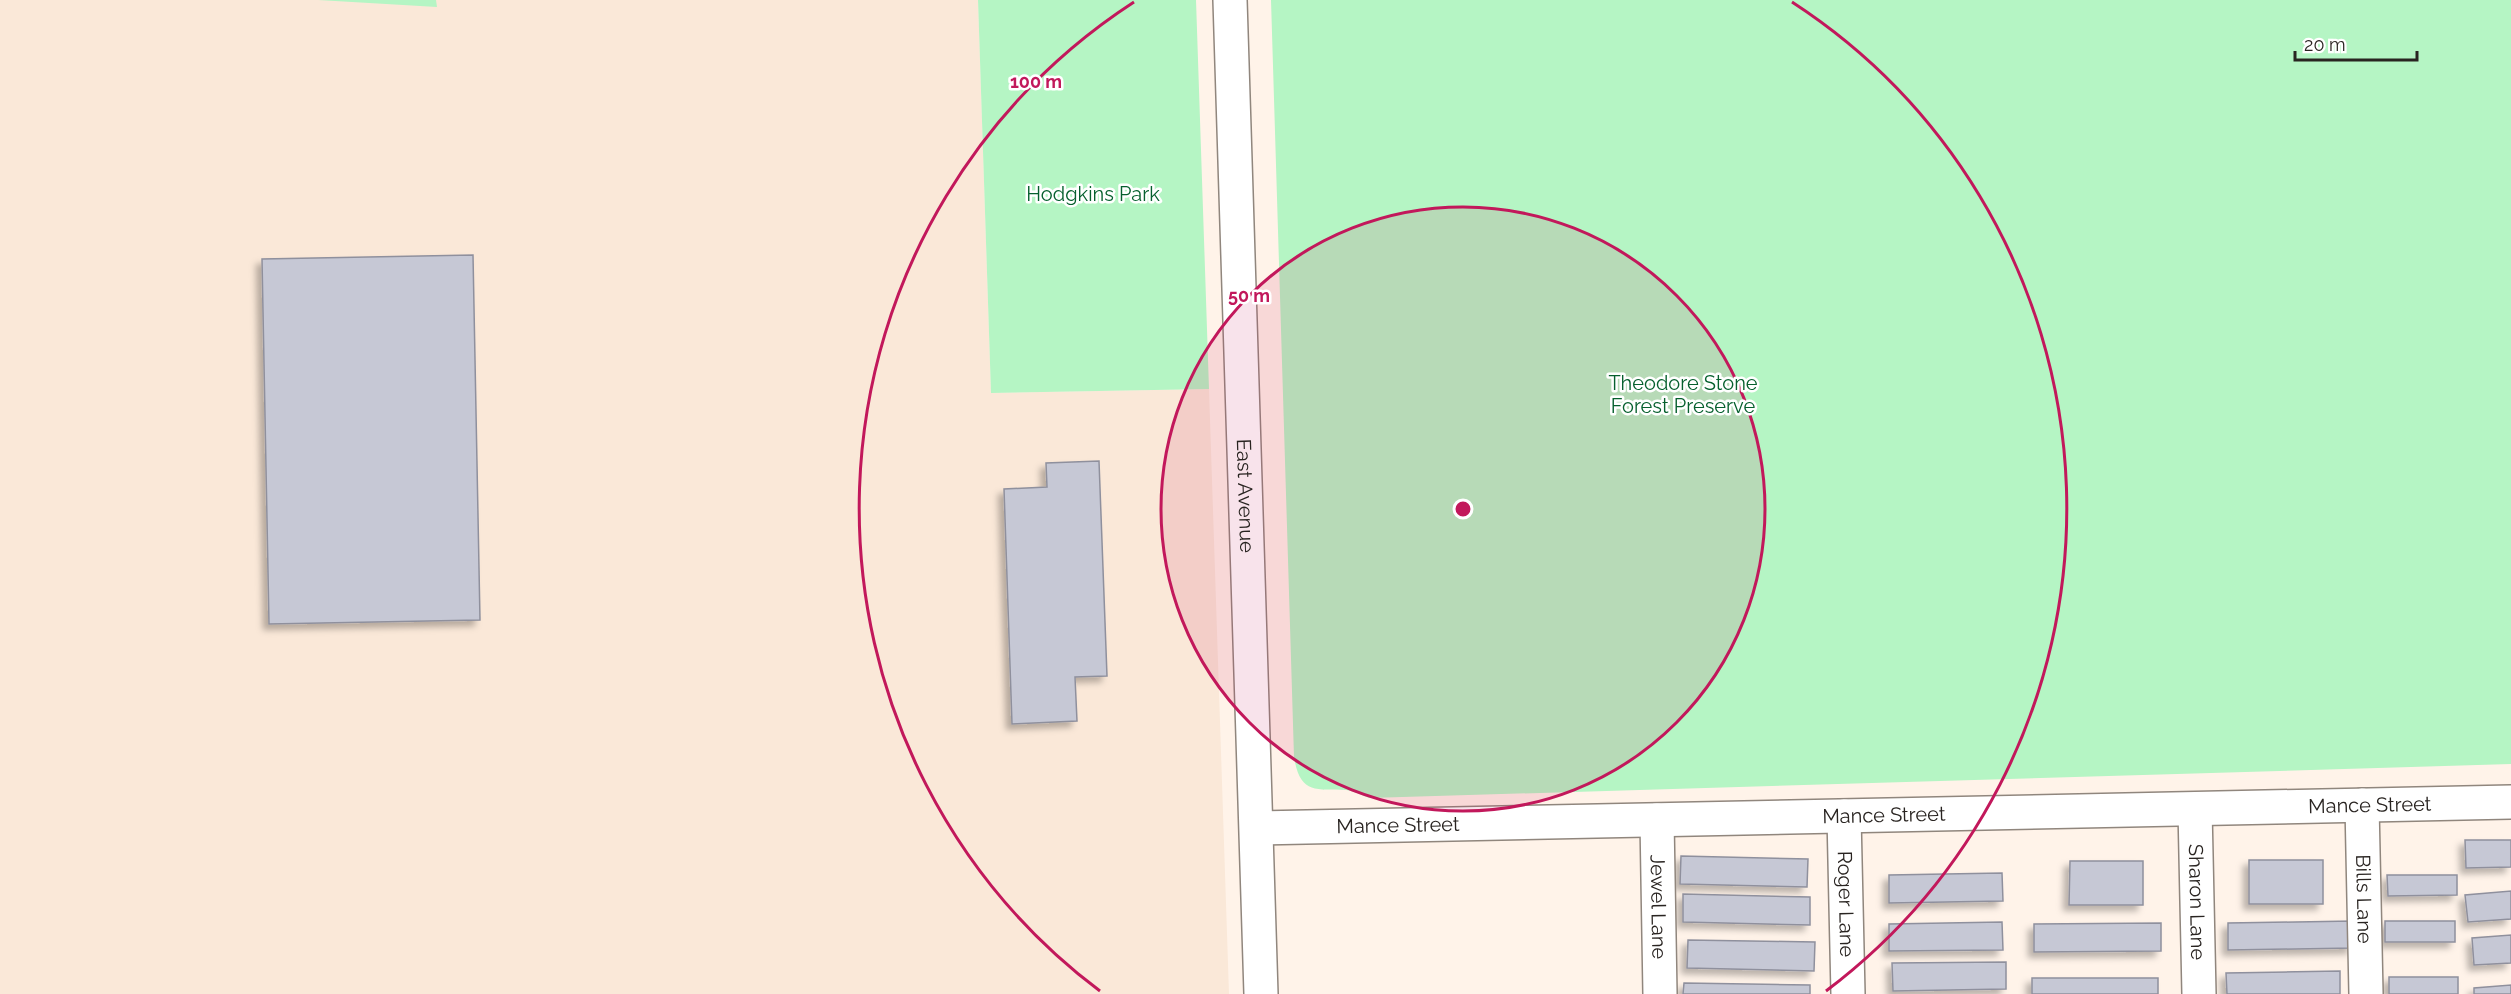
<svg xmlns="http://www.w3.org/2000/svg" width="2511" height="994" viewBox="0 0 2511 994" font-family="Raleway,sans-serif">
	<defs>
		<filter id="shadow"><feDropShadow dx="-5.5" dy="5.5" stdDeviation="3" flood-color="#0004"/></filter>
	</defs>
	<rect width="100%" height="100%" fill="#fff3e9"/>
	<path fill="#fae8d8" d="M0,0H978L991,393L1209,389L1229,994H0Z"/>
	<path fill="#b5f5c4" d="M318,0H436L437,7Z
		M978,0H1196L1209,389L991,393Z
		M1271,0H2511V764L1369,798C1362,795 1354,791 1346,790C1315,789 1300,794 1294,757Z"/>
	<path fill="#c6c8d5" stroke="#8f909d" stroke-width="1.5" filter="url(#shadow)" d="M473,255L480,620L269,624L262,259Z
		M1099,461L1107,676L1075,677L1077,721L1012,724L1004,489L1047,487L1046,463Z
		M2465,840H2511V867L2466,868Z
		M1681,856L1808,859L1807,887L1680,884Z
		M2249,860H2323V904H2249Z
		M2070,861H2143V905H2069Z
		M2002,873L2003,901L1889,903V875Z
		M2387,875H2457V895L2388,896Z
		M2511,891V919L2468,922L2465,895Z
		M1683,894L1810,897V925L1683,922Z
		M2353,921V948L2228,950V923Z
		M2385,921H2455V942H2385Z
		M2002,922L2003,950L1889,951V924Z
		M2161,923V951L2034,952V924Z
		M2511,935V963L2474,965L2472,938Z
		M1688,940L1815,942L1814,971L1687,968Z
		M2006,962V989L1893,991L1892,963Z
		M2340,971V994H2227L2226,973Z
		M2389,977H2458V994H2389Z
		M2032,978H2158V994H2032Z
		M1684,983L1810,985V994H1683Z
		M2511,985V994H2474V988Z"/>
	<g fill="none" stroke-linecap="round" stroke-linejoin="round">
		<g stroke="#90867d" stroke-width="36">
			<g id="minor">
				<path id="s1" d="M2362,805L2366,994"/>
				<path id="s2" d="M2195,809L2199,994"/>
				<path id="s3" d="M1844,816L1848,994"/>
				<path id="s4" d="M1657,820L1660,994"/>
				<path id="s5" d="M1257,828L2511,802"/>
			</g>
		</g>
		<g stroke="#90867d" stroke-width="36">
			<g id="tertiary">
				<path id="s6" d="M1230,0L1261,994"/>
			</g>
		</g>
		<use href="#minor" stroke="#fff" stroke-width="33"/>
		<use href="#tertiary" stroke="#fff" stroke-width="33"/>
	</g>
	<circle cx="1463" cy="509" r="302" fill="#c2185b" fill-opacity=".12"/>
	<g fill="none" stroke="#c2185b" stroke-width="3">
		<circle cx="1463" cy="509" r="302"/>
		<path d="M1100 991A604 604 0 0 1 1134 2M1792 2A604 604 0 0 1 1826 991"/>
	</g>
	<g text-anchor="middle" stroke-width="5" stroke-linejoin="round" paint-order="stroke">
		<g font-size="20" fill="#06602e" stroke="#fff">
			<text x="1093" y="201">Hodgkins Park</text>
			<text x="1683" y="390">Theodore Stone<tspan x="1683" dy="23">Forest Preserve</tspan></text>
		</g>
		<g font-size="20" fill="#292421" stroke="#fff">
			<text dy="7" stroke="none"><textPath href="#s6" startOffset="496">East Avenue</textPath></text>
			<text dy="7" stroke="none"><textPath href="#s5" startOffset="1113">Mance Street</textPath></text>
			<text dy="7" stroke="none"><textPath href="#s5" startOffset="627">Mance Street</textPath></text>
			<text dy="7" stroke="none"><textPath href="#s5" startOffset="141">Mance Street</textPath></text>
			<text dy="7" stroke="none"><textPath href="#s1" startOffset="94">Bills Lane</textPath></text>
			<text dy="7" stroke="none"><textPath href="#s2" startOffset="93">Sharon Lane</textPath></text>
			<text dy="7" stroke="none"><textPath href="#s3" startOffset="88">Roger Lane</textPath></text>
			<text dy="7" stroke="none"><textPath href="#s4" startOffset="87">Jewel Lane</textPath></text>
		</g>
	</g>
	<circle cx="1463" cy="509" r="9" fill="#c2185b" stroke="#fff" stroke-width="3"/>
	<g font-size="18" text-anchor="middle" font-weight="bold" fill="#c2185b" stroke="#fff" stroke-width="5" stroke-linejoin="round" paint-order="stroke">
		<text x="1036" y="88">100 m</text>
		<text x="1249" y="302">50 m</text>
	</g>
	<path d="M2295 51v9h122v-9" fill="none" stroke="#292421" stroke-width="3"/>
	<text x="2304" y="51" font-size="18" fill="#292421" stroke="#ffffff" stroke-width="4.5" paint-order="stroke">20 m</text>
</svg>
